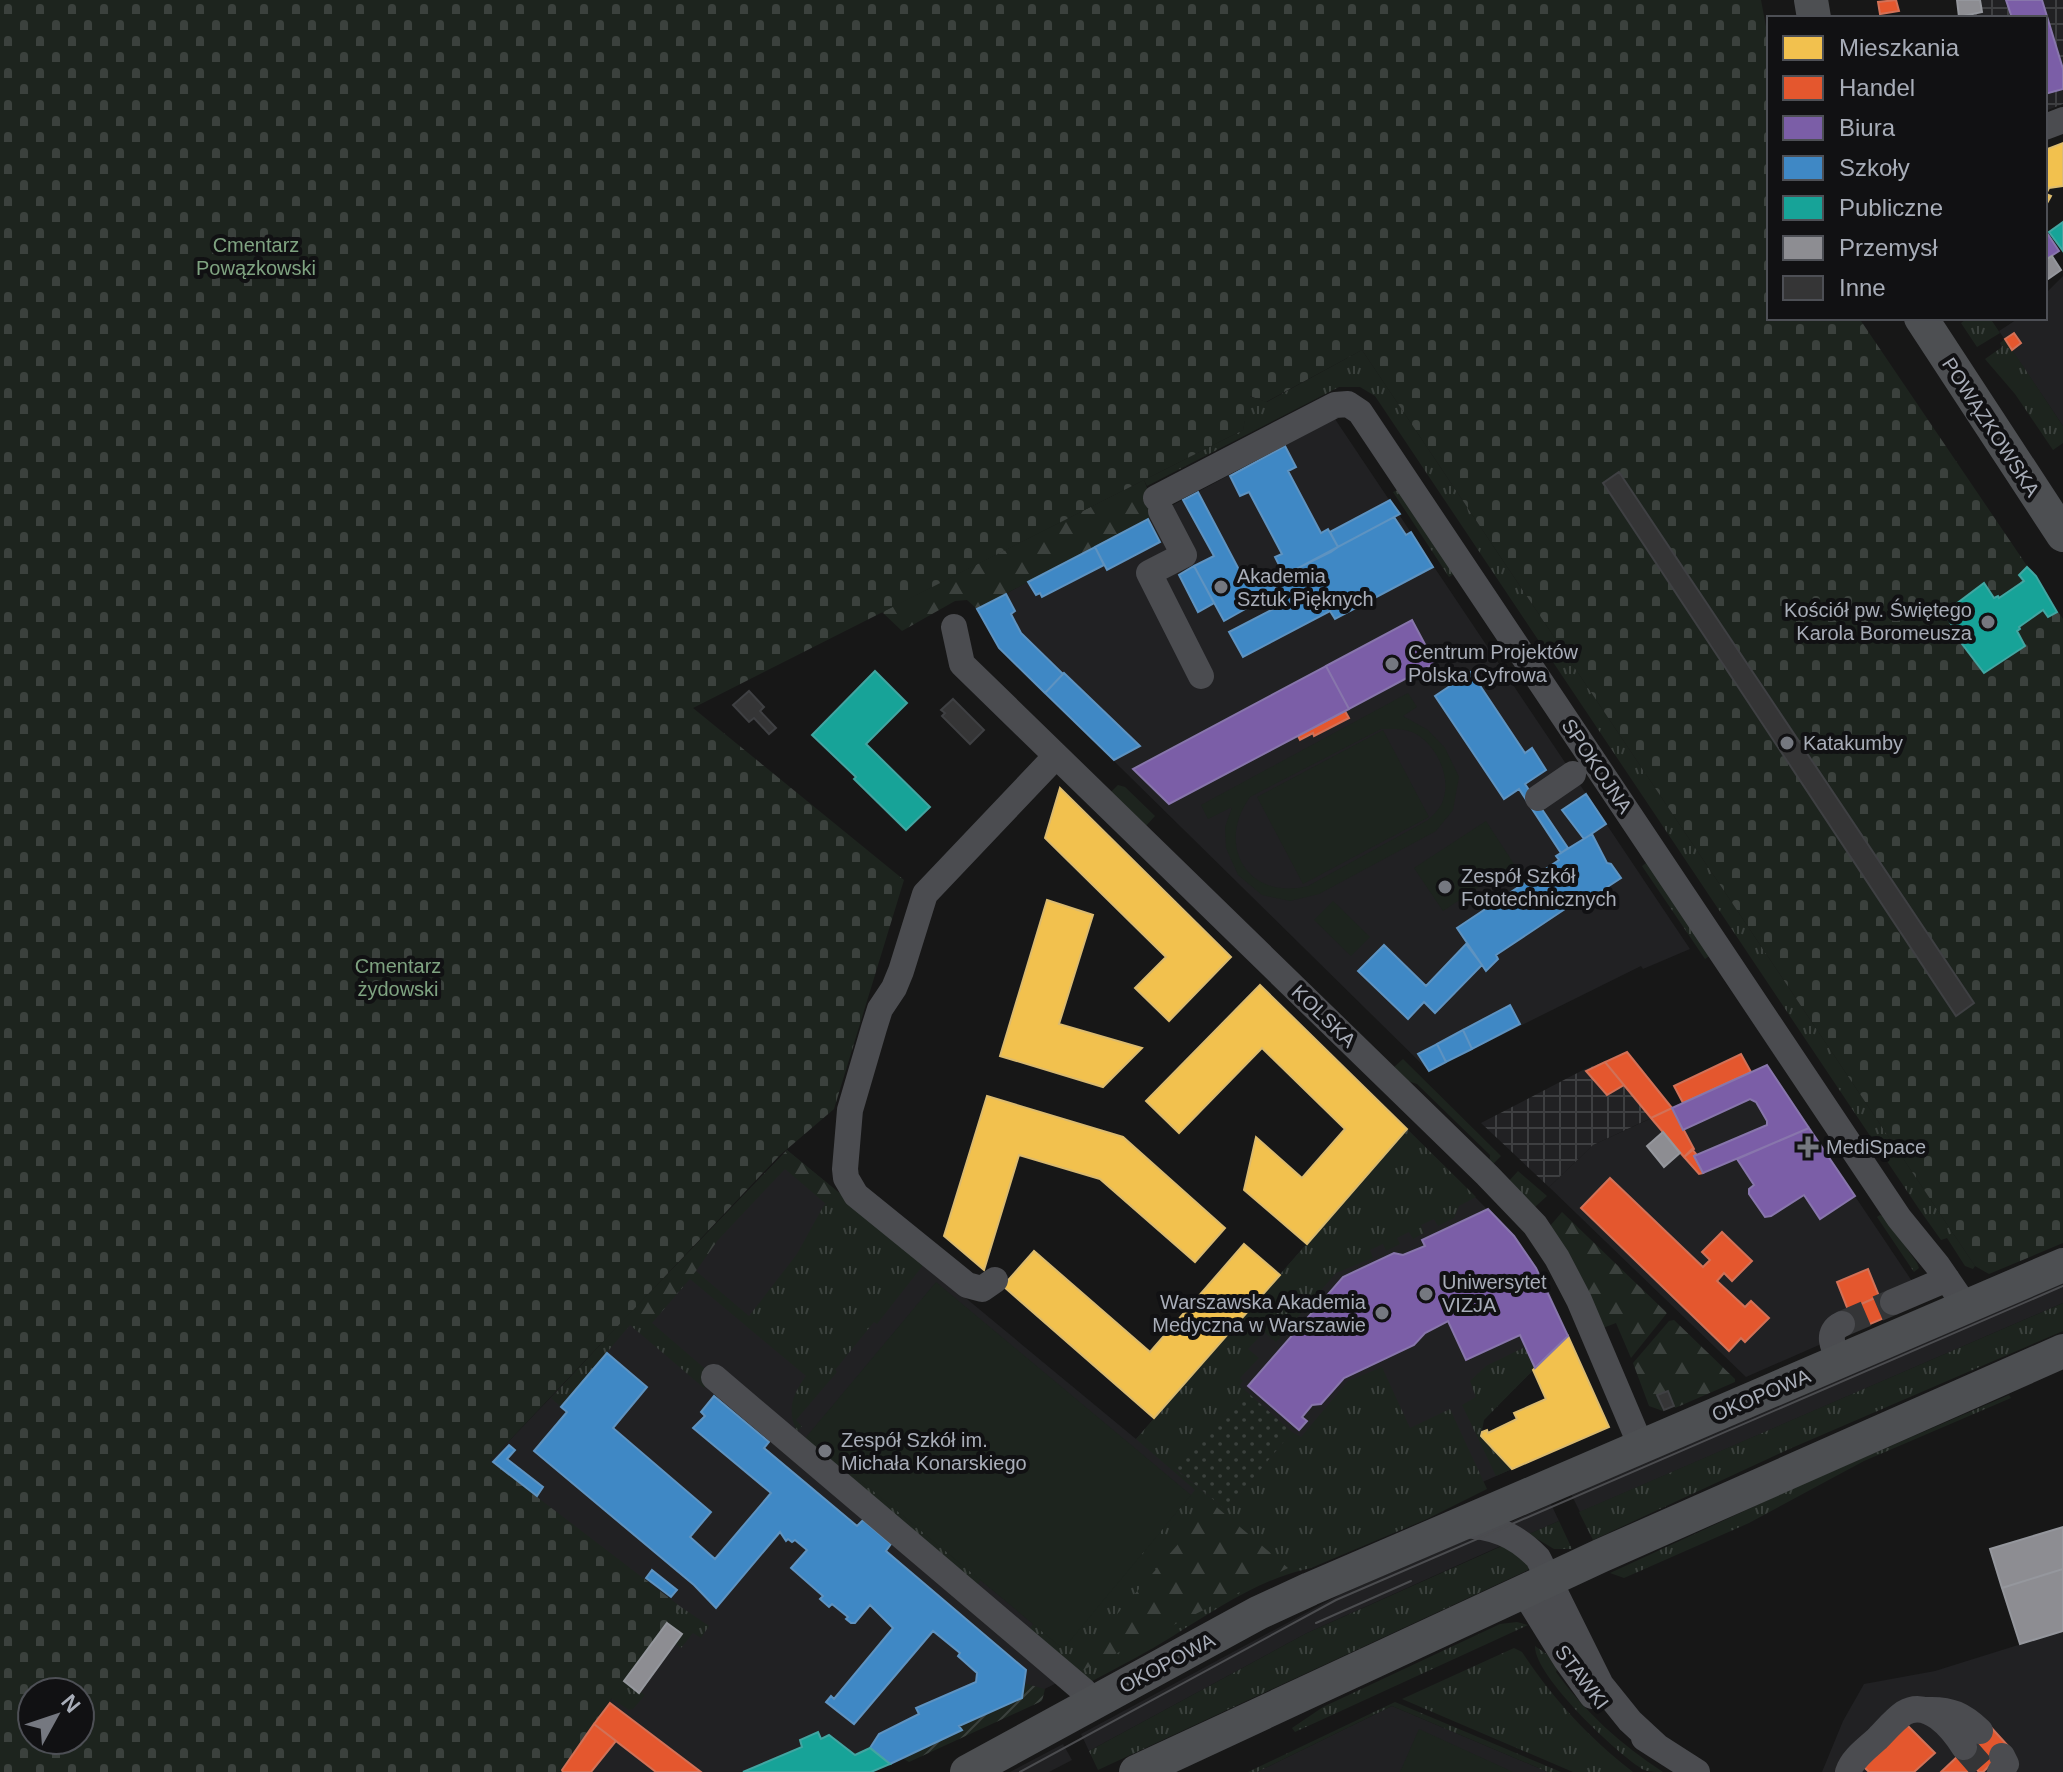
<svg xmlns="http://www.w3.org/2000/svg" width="2063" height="1772" viewBox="0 0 2063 1772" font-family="Helvetica,sans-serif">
	<defs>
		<pattern id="industrial-grid" width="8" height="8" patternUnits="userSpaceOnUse" patternTransform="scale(2)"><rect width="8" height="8" fill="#212123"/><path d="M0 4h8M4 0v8" fill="none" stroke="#3e3f41"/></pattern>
		<pattern id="grass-tufts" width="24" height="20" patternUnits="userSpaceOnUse" patternTransform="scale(2)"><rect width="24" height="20" fill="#1d241e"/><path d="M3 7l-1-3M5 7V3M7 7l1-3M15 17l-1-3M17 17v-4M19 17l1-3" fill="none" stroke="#3b413d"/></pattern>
		<pattern id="forest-firs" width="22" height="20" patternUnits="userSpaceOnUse" patternTransform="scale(2)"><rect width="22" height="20" fill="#1d241e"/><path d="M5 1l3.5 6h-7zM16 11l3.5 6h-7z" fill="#3b413d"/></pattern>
		<pattern id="cemetery-stones" width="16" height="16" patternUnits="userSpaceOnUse" patternTransform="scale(2)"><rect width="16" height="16" fill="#1d241e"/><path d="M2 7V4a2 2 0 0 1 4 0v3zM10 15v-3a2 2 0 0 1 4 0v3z" fill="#3b413d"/></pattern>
		<pattern id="park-dots" width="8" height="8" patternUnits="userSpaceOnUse" patternTransform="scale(2)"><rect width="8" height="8" fill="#1d241e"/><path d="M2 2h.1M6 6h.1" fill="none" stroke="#3b413d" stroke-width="1.8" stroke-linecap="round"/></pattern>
		<pattern id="garden-furrows" width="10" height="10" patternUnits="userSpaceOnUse" patternTransform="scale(2)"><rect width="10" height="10" fill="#1d241e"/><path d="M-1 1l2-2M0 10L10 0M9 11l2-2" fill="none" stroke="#3b413d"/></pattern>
	</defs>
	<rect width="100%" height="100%" fill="#171717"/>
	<path fill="#212123" d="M2063,276V426L1999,331L2019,318H2045V294Z
		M1335,419L1690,949L1643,969L1641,966L1429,1071L999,648L977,609Z
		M1767,1065L1924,1299L1746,1377L1549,1187L1593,1145Z
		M1407,1129L1514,1236L1549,1291L1568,1336L1483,1420L1481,1436L1512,1469L1288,1568L962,1730L871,1772H563L562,1770L609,1702L680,1607L489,1462L787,1150L1136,1439Z
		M2063,1282V1303L1580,1512L1571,1494Z
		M1551,1504L1559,1521L1527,1535L1508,1523Z
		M1473,1537L1505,1544L1307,1633L1089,1751L1081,1734L1339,1595Z
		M2063,1631V1772H1822L1843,1721L1864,1684L1935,1671Z
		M1392,1706L1548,1772H1257Z
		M1063,1744L1072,1760L1049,1772H1010Z"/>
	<path fill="url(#industrial-grid)" d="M1957,0H2063V104L2045,111V18H1959Z
		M1605,1062L1651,1118L1593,1145L1549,1187L1481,1123L1585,1069Z"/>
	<path fill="url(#grass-tufts)" d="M1968,318H1990L2000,333L1977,347L1961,323Z
		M2005,339L2063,426V443L2053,450L2015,394L1985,359L2002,347L2000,343Z
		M1362,350L1975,1266L1973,1269L1965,1266L1947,1238L1941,1240L1919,1209L1375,396L1360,387H1339L1147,486L1144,480L1243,430L1249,396L1267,402Z
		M1398,490L1454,574L1449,577L1393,492Z
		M1118,785L1125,787L1155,816L1144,828L1110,793Z
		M1649,861L1711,955L1705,959L1642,866Z
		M1403,1059L1501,1156L1489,1168L1490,1155L1417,1084L1399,1078L1393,1068Z
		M1407,1129L1476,1197L1459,1206L1454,1218L1438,1226L1434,1219L1421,1225L1424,1233L1413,1239L1409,1232L1397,1238L1400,1244L1386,1251L1383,1244L1370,1250L1373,1258L1336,1273L1276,1342L1264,1332L1248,1349L1259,1358L1240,1378L1243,1381L1240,1385L1246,1391L1175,1469L1226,1510L1292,1432L1301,1437L1348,1381L1382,1367L1410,1428L1450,1409L1487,1489L1427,1519L1311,1568C1261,1578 1215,1610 1173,1636C1146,1653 1116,1668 1087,1684L1072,1666L1029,1630L1033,1624L1063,1648L1195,1490L1136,1439Z
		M1518,1171L1547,1196L1535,1207L1509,1181Z
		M842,1195L924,1264L877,1324L874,1322L835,1370L837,1372L796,1420L802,1426L797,1431C786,1411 793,1393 806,1376L690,1279L652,1323L710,1373L709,1381L704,1388L630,1325L561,1407L551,1398L625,1318H655L696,1271L749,1316L797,1254L824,1205Z
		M1880,1215L1885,1217L1917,1263L1919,1268L1914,1272L1877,1217Z
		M2063,1303V1331L1787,1450L1593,1540L1579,1512Z
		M1525,1347L1535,1368L1484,1420L1481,1435L1512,1469L1496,1476L1462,1405L1476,1397L1470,1381L1486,1366Z
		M2009,1395L2011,1398L1864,1461L1749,1523L1624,1578L1610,1573L1805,1483Z
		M807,1436L981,1580L975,1588L803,1440Z
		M1559,1521L1572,1549H1554L1529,1534Z
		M1502,1546L1521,1556L1529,1568L1528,1570L1098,1770L1089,1751L1307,1633Z
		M681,1607L709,1626L701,1638L693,1633L681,1648L675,1643L681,1633L667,1623Z
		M1517,1622L1528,1625L1295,1732L1292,1728L1323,1707L1500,1624Z
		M1535,1646L1555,1660L1558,1667L1556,1672C1585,1712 1621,1745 1663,1772C1656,1772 1650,1772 1644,1770C1619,1756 1534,1676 1535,1646Z
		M1514,1648L1522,1652C1553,1699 1588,1737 1633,1772H1573L1402,1699Z
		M624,1681L645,1695L633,1709L629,1710L611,1698Z
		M1395,1702L1561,1772H1548L1392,1706L1257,1772H1248Z"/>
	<path fill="url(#forest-firs)" d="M1144,480L1157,514L977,609L967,600L955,601L902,631L882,612Z
		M787,1150L842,1195L826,1204L785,1169L718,1240L696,1271L655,1319L625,1318Z
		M1562,1212L1667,1313L1631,1358L1616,1323L1600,1329L1550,1226Z
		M1674,1320L1735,1379V1382L1675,1408L1667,1391L1658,1395L1663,1411L1649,1406L1633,1363L1669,1321Z
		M1213,1504L1288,1568L1079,1672L1072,1666Z"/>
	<path fill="url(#cemetery-stones)" fill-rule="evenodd" d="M0,0H1761L1769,43V318H1859L2063,619V1243L1989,1274L1975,1266L1362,350L1266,402L1250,396L1243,430L693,708L904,880L834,1109L779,1156L490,1461L681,1607L609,1702L562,1769L563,1772H0ZM32,1692H80V1740H32Z"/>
	<path fill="url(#park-dots)" d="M1246,1391L1292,1432L1226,1510L1175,1468Z"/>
	<path fill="url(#garden-furrows)" d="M1023,1683L1045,1689L1042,1701L909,1762L902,1758L961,1731L959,1726L1022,1698Z"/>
	<path fill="#1d241e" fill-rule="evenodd" d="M1408,693L1417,707L1403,716L1428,730L1445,748L1459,777L1453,810L1436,831L1319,894L1290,901L1262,895L1238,875L1226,848L1225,827L1232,807L1208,819L1201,805ZM1381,729C1391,729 1402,728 1412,732C1435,742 1452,776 1443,800C1441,808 1434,814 1428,820L1308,886C1248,901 1215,846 1250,797Z
		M1383,730L1429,817L1303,884L1257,797Z
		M1486,821L1514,864L1443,911L1414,868Z
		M1333,901L1370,937L1351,956L1314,920Z
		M936,1282L1191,1495L1063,1649L807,1436Z
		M1419,1729L1513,1772H1400Z"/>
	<path fill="#f2c14e" stroke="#dcbb6e" stroke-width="2" d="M2063,143V186L2049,188L2046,194L2051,196L2046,205L2045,150Z
		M1060,788L1231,957L1169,1021L1135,988L1166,957L1045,838Z
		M1047,900L1093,915L1059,1024L1142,1048L1103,1087L1000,1056Z
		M1260,985L1407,1129L1307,1244L1244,1190L1256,1137L1302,1178L1345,1129L1262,1048L1179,1133L1146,1101Z
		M987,1096L1123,1137L1225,1228L1195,1262L1100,1179L1019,1155L984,1270L944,1236Z
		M1244,1244L1280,1275L1154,1418L1003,1286L1034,1251L1150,1352Z
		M1568,1336L1609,1427L1512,1469L1481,1436L1482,1432L1487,1430L1488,1433L1517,1419L1514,1413L1546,1399L1533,1370Z"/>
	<path fill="#e4572e" stroke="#d27157" stroke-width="2" d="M1896,0L1899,11L1880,14L1878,2Z
		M2014,333L2021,343L2012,350L2005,339Z
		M1345,711L1349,718L1314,736L1313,733L1300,740L1298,736Z
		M1627,1052L1672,1108L1651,1118L1605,1062Z
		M1741,1054L1751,1072L1683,1103L1674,1086Z
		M1605,1062L1624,1085L1607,1095L1586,1071Z
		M1672,1108L1694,1149L1684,1157L1651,1118Z
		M1692,1149L1696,1154L1694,1156L1703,1173L1699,1174L1684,1157Z
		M1610,1178L1703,1267L1710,1260L1702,1252L1722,1232L1752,1261L1732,1281L1724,1273L1717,1281L1745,1307L1751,1301L1769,1318L1745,1342L1741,1338L1729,1351L1581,1208Z
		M1868,1269L1879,1296L1848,1310L1837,1282Z
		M1889,1292L1898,1312L1847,1334L1838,1314Z
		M610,1703L701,1772H656L594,1724Z
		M594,1724L616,1741L591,1772H563L562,1770Z
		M1988,1724L2009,1747L1983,1772H1979L1961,1752Z
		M1907,1725L1935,1753L1914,1772H1869L1864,1767Z
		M1959,1755L1974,1772H1941Z"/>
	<path fill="#7b5ea7" stroke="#8876ac" stroke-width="2" d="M2006,0H2042L2063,69V89L2045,94V18H2012Z
		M2045,230L2059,251L2045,260Z
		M1412,620L1435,663L1349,709L1326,666Z
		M1326,666L1349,709L1345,711L1169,804L1133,769Z
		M1767,1065L1809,1128L1703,1173L1694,1156L1767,1125V1121L1756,1102L1750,1099L1683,1130L1672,1108Z
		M1809,1128L1855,1196L1820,1219L1804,1195L1771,1216L1765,1217L1749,1194V1189L1754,1185L1737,1159Z
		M1488,1209L1514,1236L1536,1268L1568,1336L1535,1368L1520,1335L1466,1360L1448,1321L1425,1333L1414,1345L1344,1378L1321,1404L1312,1405L1302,1417L1307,1421L1299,1430L1248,1386L1343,1277L1394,1253L1403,1255L1425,1246L1422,1240Z"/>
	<path fill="#3f88c5" stroke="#5e93c1" stroke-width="2" d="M1285,446L1296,467L1288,471L1321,533L1328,529L1338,547L1331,552L1284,575L1275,557L1282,554L1249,492L1240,496L1230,476Z
		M1198,492L1245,581L1265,570L1277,591L1224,621L1194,566L1214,556L1183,500Z
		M1390,500L1400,514L1338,547L1330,532Z
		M1394,517L1406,535L1411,532L1433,567L1335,619L1330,611L1243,657L1229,632L1283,604L1272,582Z
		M1148,519L1160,542L1107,570L1095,547Z
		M1095,547L1104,565L1042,597L1040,593L1036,595L1028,582Z
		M1194,566L1214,603L1198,612L1179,575Z
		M1006,594L1015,611L1011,614L1021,633L1063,674L1045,693L999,648L977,609Z
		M1471,672L1525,753L1532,748L1546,770L1525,784L1568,848L1561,853L1519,789L1504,799L1435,696Z
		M1064,673L1140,746L1114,760L1045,693Z
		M1586,794L1606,824L1584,839L1562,810Z
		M1592,834L1607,863L1611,864L1621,878L1583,903L1580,899L1496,955L1498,959L1486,971L1457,928L1559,860L1556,856Z
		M1466,944L1482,965L1435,1013L1424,1002L1408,1019L1358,971L1384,945L1426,986Z
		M1510,1005L1520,1024L1472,1049L1463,1030Z
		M1463,1030L1472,1049L1446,1062L1437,1044Z
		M1437,1044L1446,1062L1429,1071L1418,1054Z
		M607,1353L647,1387L613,1428L711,1512L690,1537L715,1559L771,1493L693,1428L705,1416L701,1412L714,1396L769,1442L764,1448L857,1526L863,1520L891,1544L886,1551L1026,1670L1022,1698L959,1726L962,1730L890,1764L870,1748L879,1734L919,1714L916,1708L976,1682L977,1673L958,1656L960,1653L933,1631L854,1724L826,1702L831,1696L834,1699L893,1628L870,1605L855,1623H851L846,1619L848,1617L832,1604L829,1607L820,1599L823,1596L791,1568L807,1550L795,1540L792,1542L788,1539L786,1541L780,1532L716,1608L694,1585L534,1451L567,1412L561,1407Z
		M509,1445L515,1450L507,1459L543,1487L537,1496L493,1462Z
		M652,1570L677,1590L671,1597L646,1578Z"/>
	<path fill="#17a398" stroke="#42a6a2" stroke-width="2" d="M2063,222V251L2049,232Z
		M2027,567L2036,576L2057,612L2048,617L2043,610L2019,627L2020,629L2017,631L2025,646L1984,673L1953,632L1955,630L1944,613L1984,583L1994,598L1998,596L1999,598L2024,581L2019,575Z
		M875,671L907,703L866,744L930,807L906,830L854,779L856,777L812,735Z
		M818,1732L821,1739L829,1735L855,1755L870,1748L890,1764L871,1772H743L802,1747L800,1740Z"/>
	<path fill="#8d8d92" stroke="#95979d" stroke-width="2" d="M1957,0H1980L1982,12L1959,17Z
		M2052,256L2061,270L2045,281V260Z
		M1663,1132L1680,1153L1664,1167L1647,1146Z
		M2063,1527V1569L2002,1588L1990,1549Z
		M2063,1569V1631L2020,1644L2002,1588Z
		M667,1623L682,1634L639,1693L624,1681Z"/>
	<path fill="#353536" stroke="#3f4043" stroke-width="2" d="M1619,472L1974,1003L1956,1016L1603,483Z
		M749,691L764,707L760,711L776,728L769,734L754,718L749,722L733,705Z
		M953,699L984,730L970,744L942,716L945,713L941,710Z
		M1668,1391L1674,1406L1664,1410L1657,1395Z"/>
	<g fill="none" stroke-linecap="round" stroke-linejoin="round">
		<path stroke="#343537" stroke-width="26" stroke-dasharray="26 13" stroke-linecap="butt" d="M1842,1324L1893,1302
			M1964,1747L1985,1771"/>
		<path stroke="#4b4c50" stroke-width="26" d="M2045,127L2063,120
			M1156,498L1335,405L1348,404L1360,412L1899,1218L1938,1266L1966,1307
			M1161,511L1184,555L1149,573L1201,676
			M954,627L962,664L1487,1175L1535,1225L1557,1258L1579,1300L1641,1446
			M1538,798L1573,774
			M995,1280L982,1289L967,1285L856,1195L846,1178L845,1169L850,1110L874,1028L880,1009L894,988L901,971L925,894L1056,756
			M1893,1302L1947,1279
			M1840,1361C1833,1348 1825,1332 1842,1324
			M714,1377L1084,1691L1091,1704
			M1460,1525C1493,1526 1515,1534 1538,1558L1601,1685L1630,1721L1657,1746
			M1524,1592L1566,1660L1592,1696
			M1927,1710C1951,1709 1963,1715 1980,1731
			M1644,1738L1697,1772
			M1848,1772C1852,1759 1866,1749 1877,1739C1885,1731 1894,1720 1904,1713C1928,1699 1952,1728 1964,1747
			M2000,1772L2006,1764L2002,1756"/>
		<path stroke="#4d4f52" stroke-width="34" d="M1811,0L1814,18
			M1921,318L2063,535
			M967,1772L1258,1613L1310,1589L2063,1265
			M1136,1772L1600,1556L2063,1351"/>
		<path stroke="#4b4c4f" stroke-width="2" d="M1316,1623L1411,1581
			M1020,1772L1336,1600L2063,1286"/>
	</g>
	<g fill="#757880" stroke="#111113" stroke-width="3">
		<circle cx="1221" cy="587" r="8"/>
		<circle cx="1988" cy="622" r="8"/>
		<circle cx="1392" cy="664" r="8"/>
		<circle cx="1787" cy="743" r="8"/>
		<circle cx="1445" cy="887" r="8"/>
		<path d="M1804 1135h8v8h8v8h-8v8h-8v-8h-8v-8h8z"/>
		<circle cx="1426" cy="1294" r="8"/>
		<circle cx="1382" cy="1313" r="8"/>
		<circle cx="825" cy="1451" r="8"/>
	</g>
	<g text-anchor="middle" stroke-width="8" stroke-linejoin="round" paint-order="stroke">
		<g font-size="20" fill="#7fa381" stroke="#111113">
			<text x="256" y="252">Cmentarz<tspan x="256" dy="23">Powązkowski</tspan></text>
			<text x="398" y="973">Cmentarz<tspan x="398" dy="23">żydowski</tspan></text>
		</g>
		<g font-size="20" fill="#a8adb8" stroke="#111113">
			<text transform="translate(1991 427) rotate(57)" y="7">POWĄZKOWSKA</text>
			<text transform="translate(1597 766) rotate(56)" y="7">SPOKOJNA</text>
			<text transform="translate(1324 1016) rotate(44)" y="7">KOLSKA</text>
			<text transform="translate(1761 1395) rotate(-23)" y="7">OKOPOWA</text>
			<text transform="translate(1167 1663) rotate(-28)" y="7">OKOPOWA</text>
			<text transform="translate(1582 1677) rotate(53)" y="7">STAWKI</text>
		</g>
		<g font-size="20" fill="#a8adb8" stroke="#111113" text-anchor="start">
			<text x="1237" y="583">Akademia<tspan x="1237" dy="23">Sztuk Pięknych</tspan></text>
			<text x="1972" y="617" text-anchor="end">Kościół pw. Świętego<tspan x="1972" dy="23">Karola Boromeusza</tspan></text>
			<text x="1408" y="659">Centrum Projektów<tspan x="1408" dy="23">Polska Cyfrowa</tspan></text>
			<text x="1803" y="750">Katakumby</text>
			<text x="1461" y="883">Zespół Szkół<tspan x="1461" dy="23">Fototechnicznych</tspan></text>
			<text x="1826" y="1154">MediSpace</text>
			<text x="1442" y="1289">Uniwersytet<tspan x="1442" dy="23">VIZJA</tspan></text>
			<text x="1366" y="1309" text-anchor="end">Warszawska Akademia<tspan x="1366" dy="23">Medyczna w Warszawie</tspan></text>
			<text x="841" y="1447">Zespół Szkół im.<tspan x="841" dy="23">Michała Konarskiego</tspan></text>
		</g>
	</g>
	<rect x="1767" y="16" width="280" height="304" fill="#111113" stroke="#4d4f55" stroke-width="2"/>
	<rect x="1783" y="36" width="40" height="24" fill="#f2c14e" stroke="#4d4f55" stroke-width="2"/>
	<text x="1839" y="56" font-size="24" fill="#a8adb8">Mieszkania</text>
	<rect x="1783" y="76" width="40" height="24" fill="#e4572e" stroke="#4d4f55" stroke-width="2"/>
	<text x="1839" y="96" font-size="24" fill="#a8adb8">Handel</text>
	<rect x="1783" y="116" width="40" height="24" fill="#7b5ea7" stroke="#4d4f55" stroke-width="2"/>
	<text x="1839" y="136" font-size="24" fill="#a8adb8">Biura</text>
	<rect x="1783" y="156" width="40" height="24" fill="#3f88c5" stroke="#4d4f55" stroke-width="2"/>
	<text x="1839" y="176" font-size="24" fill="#a8adb8">Szkoły</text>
	<rect x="1783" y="196" width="40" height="24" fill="#17a398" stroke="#4d4f55" stroke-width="2"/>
	<text x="1839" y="216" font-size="24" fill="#a8adb8">Publiczne</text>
	<rect x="1783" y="236" width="40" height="24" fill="#8d8d92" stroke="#4d4f55" stroke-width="2"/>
	<text x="1839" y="256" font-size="24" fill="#a8adb8">Przemysł</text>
	<rect x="1783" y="276" width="40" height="24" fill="#353536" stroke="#4d4f55" stroke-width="2"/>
	<text x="1839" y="296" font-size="24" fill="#a8adb8">Inne</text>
	<g transform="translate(56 1716) rotate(50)"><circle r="38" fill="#111113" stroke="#4d4f55" stroke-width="2"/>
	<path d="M0-6L14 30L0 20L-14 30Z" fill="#757880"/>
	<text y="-12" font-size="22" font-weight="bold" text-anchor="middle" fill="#a8adb8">N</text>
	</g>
</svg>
